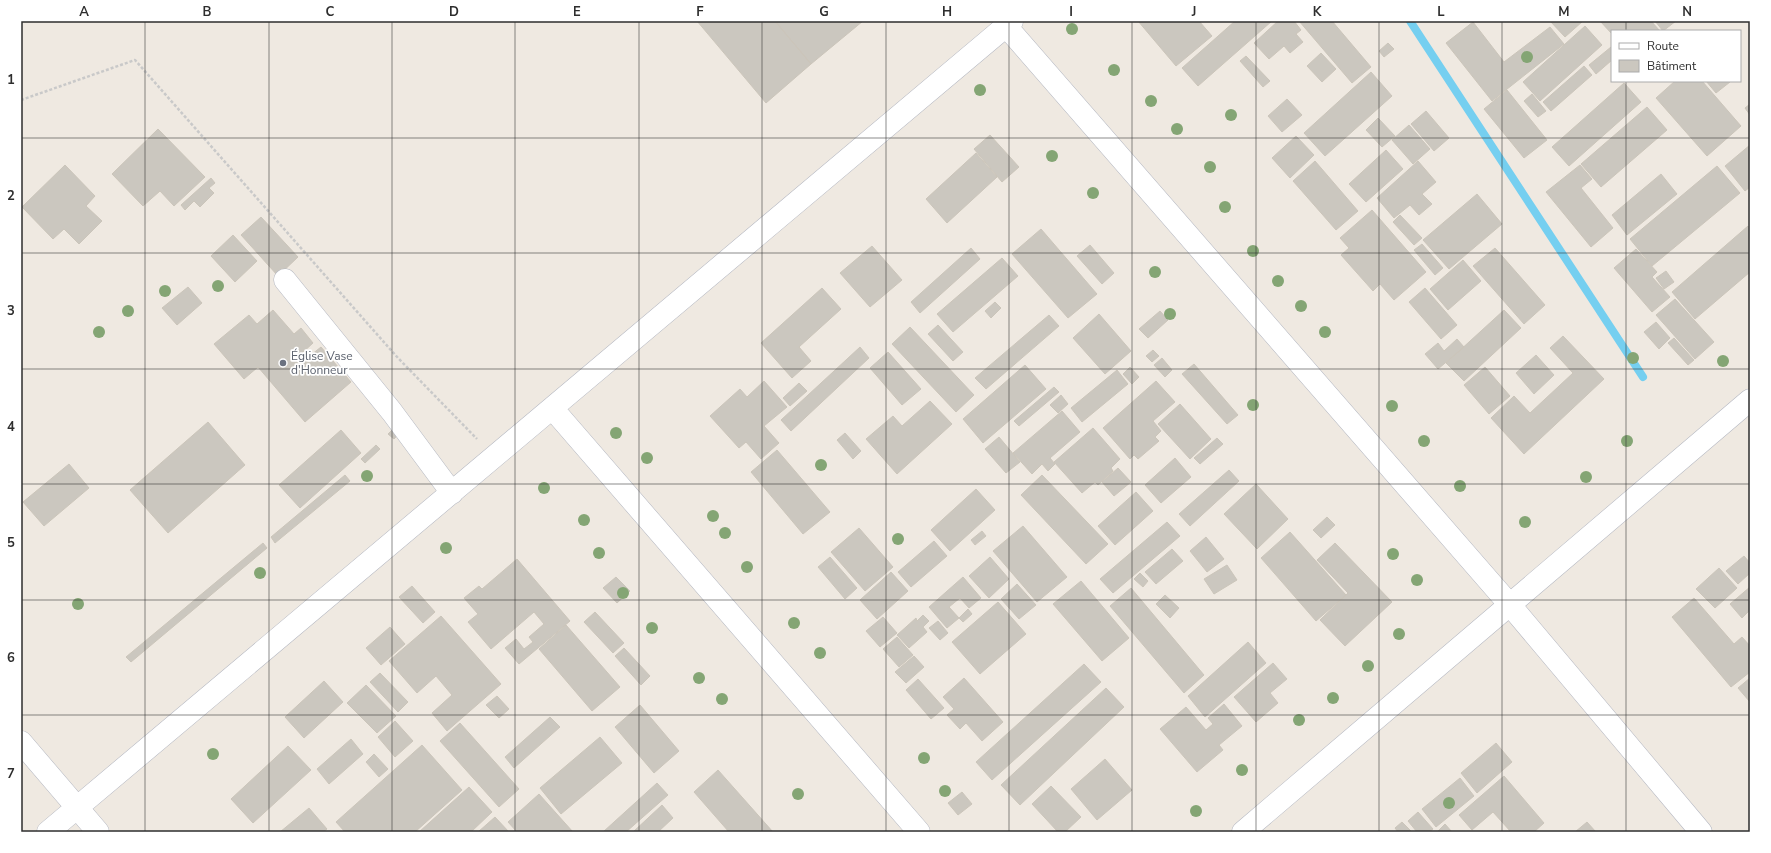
<svg xmlns="http://www.w3.org/2000/svg" width="1771" height="853" viewBox="0 0 1771 853" font-family="'Nunito Sans',sans-serif">
	<rect width="100%" height="100%" fill="#efe9e1"/>
	<g fill="none" stroke-linecap="round" stroke-linejoin="round">
		<path stroke="#75cff0" stroke-width="8" d="M1410,21L1643,377"/>
	</g>
	<path fill="#cbc7bf" stroke="#cbc5ba" d="M697,21H775L811,64L766,103Z
		M775,21H863L811,64Z
		M1138,21H1199L1212,36L1176,66Z
		M1235,21H1272L1198,86L1182,68Z
		M1278,21H1294L1301,30L1296,34L1303,42L1290,53L1284,46L1269,59L1254,43Z
		M1299,21H1332L1371,67L1352,83Z
		M1550,21H1583L1565,37Z
		M1600,21H1651L1660,31H1612V34Z
		M1655,21H1676L1663,31Z
		M1473,22L1504,62L1550,27L1564,44L1492,101L1446,43Z
		M1585,26L1602,45L1540,101L1523,82Z
		M1388,43L1394,49L1384,57L1379,51Z
		M1611,47L1612,60L1596,74L1589,65Z
		M1321,53L1336,69L1322,82L1307,66Z
		M1246,56L1270,81L1263,87L1240,61Z
		M1584,66L1592,75L1551,111L1543,102Z
		M1371,72L1392,96L1325,156L1304,133Z
		M1675,81H1702L1741,126L1707,156L1656,98Z
		M1706,81H1729L1730,82L1716,93Z
		M1624,83L1641,102L1569,166L1552,147Z
		M1507,90L1547,140L1524,158L1484,109Z
		M1532,94L1546,111L1538,117L1524,101Z
		M1287,99L1302,115L1282,132L1268,116Z
		M1750,104V115L1745,108Z
		M1647,107L1667,130L1601,187L1581,164Z
		M1426,111L1449,138L1434,151L1411,124Z
		M1378,118L1395,136L1382,147L1366,130Z
		M1409,125L1430,149L1413,164L1392,140Z
		M158,129L205,177L174,206L160,191L143,206L112,174Z
		M990,135L1019,167L1002,182L974,149Z
		M1296,136L1314,155L1290,178L1272,158Z
		M1750,145V187L1745,191L1725,166Z
		M1386,150L1403,169L1366,202L1349,184Z
		M976,153L997,177L947,223L926,199Z
		M1315,161L1358,211L1336,230L1293,181Z
		M1418,161L1436,182L1422,194L1432,204L1419,215L1410,205L1394,218L1377,198Z
		M65,165L95,196L86,206L102,221L79,244L64,229L53,239L22,207Z
		M1580,165L1592,179L1581,188L1613,228L1591,247L1546,192Z
		M1717,166L1740,193L1652,266L1630,239Z
		M1661,174L1677,194L1627,235L1612,215Z
		M211,178L215,183L209,188L214,193L200,207L194,201L185,210L181,205Z
		M1477,194L1502,224L1449,269L1423,240Z
		M1372,210L1426,272L1394,300L1380,284L1373,291L1341,255L1349,248L1340,238Z
		M1400,215L1422,238L1414,245L1393,222Z
		M261,217L298,257L278,276L241,235Z
		M1748,226L1750,229V272L1695,319L1672,292Z
		M1041,229L1097,294L1068,318L1012,254Z
		M233,235L257,261L235,282L211,256Z
		M1422,244L1443,268L1435,275L1414,250Z
		M1090,245L1114,273L1102,284L1077,256Z
		M872,246L902,280L870,307L840,273Z
		M971,248L980,259L920,313L911,302Z
		M1495,248L1545,305L1524,324L1473,266Z
		M1636,249L1657,272L1652,277L1670,297L1652,312L1614,268Z
		M1002,258L1018,276L953,332L937,314Z
		M1463,260L1481,281L1448,310L1430,289Z
		M1666,271L1674,282L1664,289L1656,278Z
		M188,287L202,303L177,325L162,308Z
		M822,288L841,309L799,347L811,361L792,378L761,343Z
		M1425,288L1457,325L1441,339L1409,302Z
		M1675,299L1714,342L1695,359L1656,315Z
		M995,302L1001,308L991,318L985,311Z
		M273,310L294,334L301,328L313,343L301,354L306,359L321,347L351,382L305,422L258,367L244,379L214,344L249,315L257,324Z
		M1504,310L1521,328L1464,381L1446,363Z
		M1160,311L1168,320L1148,338L1139,329Z
		M1099,314L1131,351L1105,374L1073,338Z
		M1049,315L1059,326L986,389L975,378Z
		M1656,322L1670,338L1659,349L1644,332Z
		M938,325L963,352L953,361L928,334Z
		M910,327L974,395L956,412L892,344Z
		M1563,336L1604,379L1524,454L1491,418L1514,396L1530,413L1573,373L1550,348Z
		M1674,338L1694,360L1688,365L1668,343Z
		M1457,339L1464,347L1438,369L1425,354L1438,343L1444,351Z
		M860,347L869,358L791,431L781,420Z
		M1153,350L1159,356L1152,362L1146,356Z
		M888,352L921,389L902,405L870,368Z
		M1536,355L1554,375L1534,394L1516,373Z
		M1162,358L1172,370L1165,377L1154,365Z
		M1194,364L1238,415L1227,424L1182,374Z
		M1025,365L1046,389L983,443L963,419Z
		M1130,367L1139,377L1132,384L1123,374Z
		M1485,367L1510,396L1489,414L1464,385Z
		M1117,370L1128,384L1082,422L1071,408Z
		M764,381L787,407L764,426L779,443L761,459L746,442L739,448L710,416L740,389L747,397Z
		M1156,381L1175,402L1153,421L1161,431L1155,437L1159,441L1138,459L1134,455L1130,459L1103,428Z
		M799,383L807,391L790,406L783,398Z
		M1054,387L1059,392L1019,426L1014,421Z
		M1061,395L1068,404L1058,413L1050,405Z
		M930,401L952,424L897,474L866,439L893,416L902,426Z
		M1180,404L1211,439L1190,459L1158,424Z
		M1062,411L1080,432L1050,458L1055,464L1048,471L1042,464L1032,474L1013,453Z
		M208,422L245,465L168,533L130,490Z
		M398,424L403,429L394,439L388,434Z
		M1093,428L1120,459L1111,468L1113,471L1098,485L1095,482L1082,493L1054,462Z
		M341,430L361,453L300,508L279,485Z
		M845,433L861,451L853,459L837,440Z
		M999,437L1020,462L1006,473L985,449Z
		M1217,438L1223,444L1200,464L1194,458Z
		M376,445L380,449L365,463L361,459Z
		M777,450L830,512L803,534L751,472Z
		M1175,458L1191,477L1161,503L1145,485Z
		M69,464L89,488L44,526L23,502Z
		M1118,468L1131,482L1114,496L1102,482Z
		M1229,470L1239,481L1190,526L1179,514Z
		M345,475L350,481L275,543L271,537Z
		M1042,475L1108,544L1086,564L1021,495Z
		M1256,484L1288,519L1257,549L1224,514Z
		M976,489L995,510L950,551L931,530Z
		M1136,492L1153,511L1115,545L1098,526Z
		M1327,517L1335,525L1321,538L1313,530Z
		M1167,522L1180,536L1113,593L1100,579Z
		M1023,526L1067,577L1037,602L993,551Z
		M859,528L893,567L865,591L831,552Z
		M982,531L986,536L975,545L971,540Z
		M1290,532L1346,595L1316,621L1261,558Z
		M1206,537L1224,559L1207,572L1190,551Z
		M934,541L947,556L911,587L898,572Z
		M263,543L267,548L131,662L126,657Z
		M1335,543L1392,602L1345,646L1320,620L1348,593L1317,560Z
		M1172,549L1183,561L1156,584L1145,572Z
		M1744,556L1750,563V573L1738,584L1726,571Z
		M830,557L857,588L845,599L818,567Z
		M990,557L1009,579L989,598L969,576Z
		M517,559L570,621L519,664L505,648L516,639L524,649L533,642L529,637L544,624L534,612L491,649L468,622L478,614L464,598L479,586L482,589Z
		M1227,565L1237,580L1214,594L1204,579Z
		M1719,568L1737,588L1715,608L1696,589Z
		M891,572L908,591L877,619L860,600Z
		M1140,573L1148,581L1143,587L1134,579Z
		M616,577L630,591L617,603L603,588Z
		M963,577L981,598L969,608L960,598L949,607L959,618L947,628L929,607Z
		M1081,581L1129,638L1102,661L1053,604Z
		M1017,584L1036,605L1019,619L1001,599Z
		M412,586L435,612L423,623L399,597Z
		M1750,587V610L1742,618L1730,604Z
		M1131,588L1204,675L1184,693L1110,606Z
		M1165,595L1179,608L1170,618L1156,604Z
		M1694,598L1734,644L1742,637L1750,646V672L1731,687L1672,617Z
		M998,602L1026,634L980,674L952,642Z
		M968,609L972,614L963,622L959,618Z
		M595,612L624,643L613,653L584,622Z
		M923,615L929,621L923,627L927,632L909,648L897,635L916,618L917,621Z
		M441,616L501,684L447,731L432,713L452,695L436,676L417,693L389,661Z
		M883,617L897,633L880,647L866,631Z
		M938,621L948,633L940,640L929,628Z
		M566,625L620,687L592,711L539,649Z
		M390,627L405,644L381,665L366,648Z
		M897,637L913,655L899,667L883,649Z
		M1248,642L1266,663L1205,717L1188,696Z
		M624,648L650,676L641,685L615,656Z
		M914,656L924,667L906,683L895,672Z
		M1273,663L1287,679L1270,693L1278,703L1256,722L1234,697Z
		M1084,664L1101,682L992,780L976,762Z
		M380,673L408,702L398,712L370,682Z
		M964,678L1003,722L982,741L966,723L960,729L947,715L954,709L943,697Z
		M1750,678V702L1738,688Z
		M918,679L944,708L931,719L906,690Z
		M324,681L343,702L304,738L285,717Z
		M366,685L396,716L377,733L347,703Z
		M1106,688L1124,707L1020,805L1001,785Z
		M497,696L509,709L499,718L486,705Z
		M1224,704L1242,726L1219,745L1223,750L1197,772L1160,729L1186,707L1206,730L1213,724L1208,718Z
		M640,705L679,751L654,773L615,727Z
		M550,717L560,727L514,768L505,757Z
		M395,721L413,741L395,757L378,737Z
		M460,723L519,789L499,807L440,741Z
		M600,737L622,763L561,814L540,788Z
		M351,739L363,754L329,784L317,769Z
		M1496,743L1512,762L1477,793L1461,773Z
		M422,745L462,790L415,832H345L336,822Z
		M288,746L311,770L253,823L231,799Z
		M374,754L388,769L379,777L366,762Z
		M1105,759L1132,790L1097,820L1071,789Z
		M718,770L773,832H729L694,792Z
		M1504,776L1544,823L1534,832H1511L1493,812L1472,830L1459,815Z
		M1460,778L1474,796L1436,827L1422,809Z
		M657,783L668,795L626,832H603Z
		M1051,786L1081,817L1065,832H1058L1032,804Z
		M469,787L492,812L471,832H419Z
		M962,792L972,804L958,815L948,803Z
		M539,794L573,832H517L508,822Z
		M662,805L673,818L658,832H633Z
		M309,808L327,829L323,832H280Z
		M1418,812L1433,829L1429,832H1417L1408,821Z
		M495,817L509,832H478Z
		M1402,822L1412,832H1398L1395,828Z
		M1587,822L1596,832H1575Z
		M1445,824L1452,832H1437Z"/>
	<g fill="none" stroke-linecap="round" stroke-linejoin="round">
		<g stroke="#b4b7c1" stroke-width="23">
			<path id="minor" d="M1006,26L1510,605L1701,832
				M285,280L392,412L452,493
				M552,408L919,832
				M21,742L98,832
				M48,832L1012,21
				M1243,832L1750,400"/>
		</g>
		<path stroke="#c9c9c9" stroke-width="2.5" stroke-dasharray="3 2" stroke-linecap="butt" d="M21,100L135,60L398,358L477,439"/>
		<use href="#minor" stroke="#fff" stroke-width="22"/>
	</g>
	<g fill="#84a574">
		<circle cx="1072" cy="29" r="6"/>
		<circle cx="1527" cy="57" r="6"/>
		<circle cx="1114" cy="70" r="6"/>
		<circle cx="980" cy="90" r="6"/>
		<circle cx="1151" cy="101" r="6"/>
		<circle cx="1231" cy="115" r="6"/>
		<circle cx="1177" cy="129" r="6"/>
		<circle cx="1052" cy="156" r="6"/>
		<circle cx="1210" cy="167" r="6"/>
		<circle cx="1093" cy="193" r="6"/>
		<circle cx="1225" cy="207" r="6"/>
		<circle cx="1253" cy="251" r="6"/>
		<circle cx="1155" cy="272" r="6"/>
		<circle cx="1278" cy="281" r="6"/>
		<circle cx="218" cy="286" r="6"/>
		<circle cx="165" cy="291" r="6"/>
		<circle cx="1301" cy="306" r="6"/>
		<circle cx="128" cy="311" r="6"/>
		<circle cx="1170" cy="314" r="6"/>
		<circle cx="99" cy="332" r="6"/>
		<circle cx="1325" cy="332" r="6"/>
		<circle cx="1633" cy="358" r="6"/>
		<circle cx="1723" cy="361" r="6"/>
		<circle cx="1253" cy="405" r="6"/>
		<circle cx="1392" cy="406" r="6"/>
		<circle cx="616" cy="433" r="6"/>
		<circle cx="1424" cy="441" r="6"/>
		<circle cx="1627" cy="441" r="6"/>
		<circle cx="647" cy="458" r="6"/>
		<circle cx="821" cy="465" r="6"/>
		<circle cx="367" cy="476" r="6"/>
		<circle cx="1586" cy="477" r="6"/>
		<circle cx="1460" cy="486" r="6"/>
		<circle cx="544" cy="488" r="6"/>
		<circle cx="713" cy="516" r="6"/>
		<circle cx="584" cy="520" r="6"/>
		<circle cx="1525" cy="522" r="6"/>
		<circle cx="725" cy="533" r="6"/>
		<circle cx="898" cy="539" r="6"/>
		<circle cx="446" cy="548" r="6"/>
		<circle cx="599" cy="553" r="6"/>
		<circle cx="1393" cy="554" r="6"/>
		<circle cx="747" cy="567" r="6"/>
		<circle cx="260" cy="573" r="6"/>
		<circle cx="1417" cy="580" r="6"/>
		<circle cx="623" cy="593" r="6"/>
		<circle cx="78" cy="604" r="6"/>
		<circle cx="794" cy="623" r="6"/>
		<circle cx="652" cy="628" r="6"/>
		<circle cx="1399" cy="634" r="6"/>
		<circle cx="820" cy="653" r="6"/>
		<circle cx="1368" cy="666" r="6"/>
		<circle cx="699" cy="678" r="6"/>
		<circle cx="1333" cy="698" r="6"/>
		<circle cx="722" cy="699" r="6"/>
		<circle cx="1299" cy="720" r="6"/>
		<circle cx="213" cy="754" r="6"/>
		<circle cx="924" cy="758" r="6"/>
		<circle cx="1242" cy="770" r="6"/>
		<circle cx="945" cy="791" r="6"/>
		<circle cx="798" cy="794" r="6"/>
		<circle cx="1449" cy="803" r="6"/>
		<circle cx="1196" cy="811" r="6"/>
	</g>
	<path fill="none" stroke="#2e2e2e" stroke-width="1" stroke-opacity="0.55" d="M145,21V832M269,21V832M392,21V832M515,21V832M639,21V832M762,21V832M886,21V832M1009,21V832M1132,21V832M1256,21V832M1379,21V832M1502,21V832M1626,21V31M1626,81V832M21,138H1750M21,253H1750M21,369H1750M21,484H1750M21,600H1750M21,715H1750"/>
	<circle fill="#6b7280" stroke="#fff" stroke-width="1.5" cx="283" cy="363" r="4"/>
	<g text-anchor="middle" stroke-width="3.5" stroke-linejoin="round" paint-order="stroke">
		<g font-size="12" fill="#5b616d" stroke="#fff" text-anchor="start">
			<text x="291" y="360">Église Vase<tspan x="291" dy="14">d'Honneur</tspan></text>
		</g>
	</g>
	<rect width="1771" height="853" fill="none" stroke="#ffffff" stroke-width="44"/>
	<rect x="1611" y="30" width="130" height="52" fill="#ffffff" stroke="#ababab"/>
	<rect x="1619" y="43" width="20" height="6" fill="#ffffff" stroke="#ababab"/>
	<text x="1647" y="50" font-size="12" fill="#2e2e2e">Route</text>
	<rect x="1619" y="60" width="20" height="12" fill="#cbc7bf" stroke="#ababab"/>
	<text x="1647" y="70" font-size="12" fill="#2e2e2e">Bâtiment</text>
	<rect x="22" y="22" width="1727" height="809" fill="none" stroke="#2e2e2e" stroke-width="1.5"/>
	<g font-size="13" text-anchor="middle" font-weight="bold" fill="#2e2e2e">
		<text x="84" y="16">A</text>
		<text x="207" y="16">B</text>
		<text x="330" y="16">C</text>
		<text x="454" y="16">D</text>
		<text x="577" y="16">E</text>
		<text x="700" y="16">F</text>
		<text x="824" y="16">G</text>
		<text x="947" y="16">H</text>
		<text x="1071" y="16">I</text>
		<text x="1194" y="16">J</text>
		<text x="1317" y="16">K</text>
		<text x="1441" y="16">L</text>
		<text x="1564" y="16">M</text>
		<text x="1687" y="16">N</text>
		<text x="11" y="84">1</text>
		<text x="11" y="200">2</text>
		<text x="11" y="315">3</text>
		<text x="11" y="431">4</text>
		<text x="11" y="547">5</text>
		<text x="11" y="662">6</text>
		<text x="11" y="778">7</text>
	</g>
</svg>
